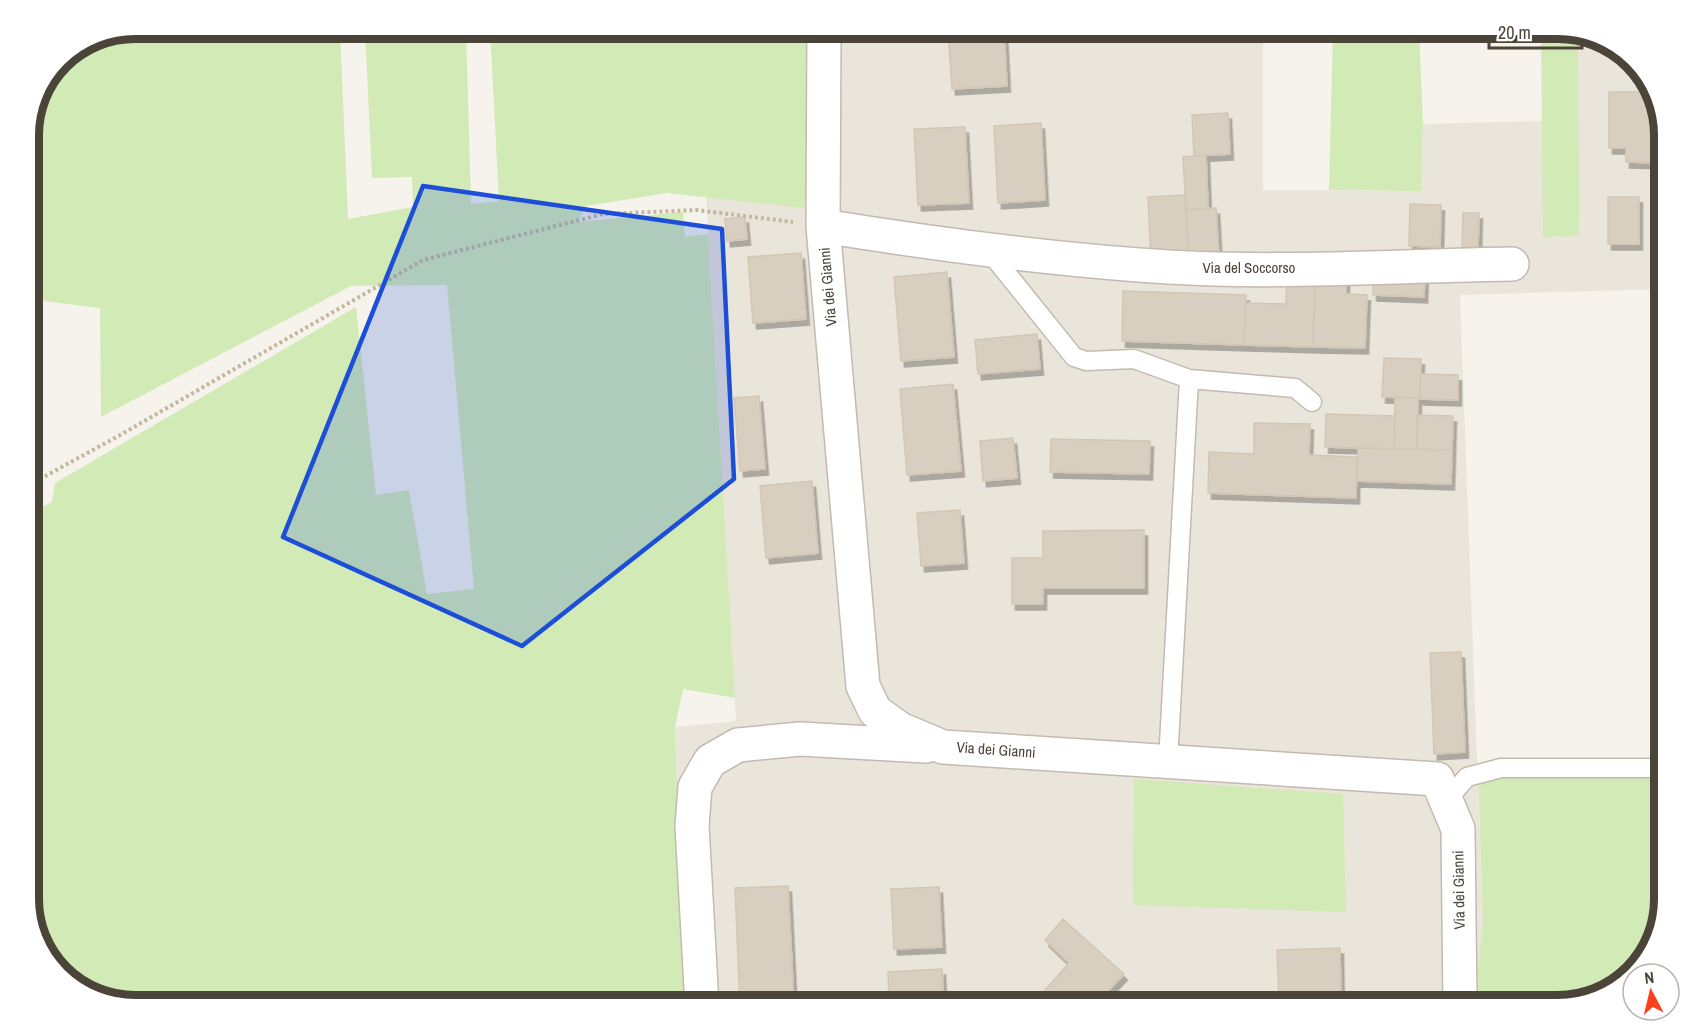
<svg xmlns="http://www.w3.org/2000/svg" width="1693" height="1034" viewBox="0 0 1693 1034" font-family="'Archivo Narrow',sans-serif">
	<defs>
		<filter id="shadow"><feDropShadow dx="3.5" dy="6" stdDeviation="0" flood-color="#0004"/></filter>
	</defs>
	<rect width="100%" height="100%" fill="#f6f3ec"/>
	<path fill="#eae5da" d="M808,29H1263V190L1421,191L1423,124L1578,120V34L1612,43L1650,81L1664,128V289L1460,295L1483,923L1474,1005H684L675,727L736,721L706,195L811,209Z"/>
	<path fill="#d2eab5" d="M135,29H340L348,219L413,207L412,177L372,178L365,29H466L471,204L499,201L490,29H808L811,209L667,193L586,206L578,222L683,212L685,237L708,234L735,698L683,689L675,727L684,1005H135L81,991L43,953L29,906V514L52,502L55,483L356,307L376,495L409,490L427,594L474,589L447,285L351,286L101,417L100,308L43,301L40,109L38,108L60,59L94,36Z
		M1333,29H1419L1423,124L1421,191L1329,190Z
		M1541,29H1558L1578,34L1579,236L1543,237Z
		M1478,776H1664V900L1650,953L1612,991L1559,1005H1474L1483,923Z
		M1134,779L1343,794L1346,912L1133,905Z"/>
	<path fill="#d8cfc1" stroke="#d3c7b4" stroke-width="1.5" filter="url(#shadow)" d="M948,29H1004L1007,86L952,89Z
		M1040,29H1072V31L1040,33Z
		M1609,92H1651V109H1658L1662,122V163L1626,162V148H1609Z
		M1228,113L1230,154L1194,156L1192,115Z
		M1041,123L1045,200L998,203L994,126Z
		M965,127L969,203L918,205L914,129Z
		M1206,155L1208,208L1186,210L1183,157Z
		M1185,195L1189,260L1151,262L1148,197Z
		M1608,197H1639V244H1608Z
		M1410,204L1441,205L1440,247L1409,246Z
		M1216,208L1219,258L1189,260L1186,210Z
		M1463,213H1479L1478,247H1462Z
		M745,217L747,239L727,241L725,219Z
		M801,253L806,319L753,323L748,257Z
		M1373,271L1425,272L1424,297L1373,295Z
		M947,272L954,357L901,361L894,277Z
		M1287,272L1315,273L1313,347L1244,345L1246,303L1286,304Z
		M1316,272L1346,273V294L1367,295L1365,348L1313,347Z
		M1123,291L1246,295L1244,345L1122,341Z
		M1037,334L1040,369L978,374L975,340Z
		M1384,358L1421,359L1420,398L1382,397Z
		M1421,374L1458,375V400L1420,399Z
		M953,384L961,471L907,475L900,389Z
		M759,396L765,469L740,471L734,398Z
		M1395,397L1418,398L1417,449H1394Z
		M1326,414L1395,416L1394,449L1325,447Z
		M1417,415L1453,416L1452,450L1417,449Z
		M1254,423L1310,424L1309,455L1357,457L1356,498L1208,493L1209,452L1254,454Z
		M1013,438L1017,478L983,481L980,441Z
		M1051,439L1150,441L1149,474L1050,472Z
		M1358,448L1452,450L1451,484L1357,481Z
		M812,481L818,553L766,558L760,486Z
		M960,510L964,563L921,566L917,513Z
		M1144,530V588H1043V604H1012V558H1043V531Z
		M1461,652L1465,752L1434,754L1430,653Z
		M788,886L794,1005H740L735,888Z
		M939,887L942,947L894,949L891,889Z
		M1063,919L1124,974L1095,1005H1047L1038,998L1069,963L1045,940Z
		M1340,948L1341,1005H1279L1277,950Z
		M942,969L944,1005H889L888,972Z"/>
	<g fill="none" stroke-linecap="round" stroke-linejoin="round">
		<g stroke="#c2bbae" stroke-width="21">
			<path id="service" d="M988,250L1074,357L1086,361L1134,359L1189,379L1295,388L1312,402
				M1168,762L1189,379
				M1446,801L1467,777L1501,768H1664"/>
		</g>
		<g stroke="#c2bbae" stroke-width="36">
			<path id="minor" d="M824,29L823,226L863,686L875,711L900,729L943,747L1437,779L1458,829L1460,1005
				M823,226C928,243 1033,257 1139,265C1262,275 1388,266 1512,264
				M702,1005L692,826L695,787L710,761L738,745L800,739L926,746"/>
		</g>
		<path stroke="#c4b79f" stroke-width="4" stroke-dasharray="3 3" stroke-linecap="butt" d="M29,485L122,434L423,260L603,214L697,210L793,222"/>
		<use href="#service" stroke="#fff" stroke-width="18"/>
		<use href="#minor" stroke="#fff" stroke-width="33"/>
	</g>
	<path fill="#1d4ed8" fill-opacity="0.2" stroke="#1d4ed8" stroke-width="4.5" stroke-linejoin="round" d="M423,186L722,229L734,479L522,646L283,537Z"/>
	<g text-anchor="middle" stroke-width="5" stroke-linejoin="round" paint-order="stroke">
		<g font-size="15" fill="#4b4439" stroke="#fff">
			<text x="1249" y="273">Via del Soccorso</text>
			<text transform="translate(828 287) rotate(-95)" y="5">Via dei Gianni</text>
			<text transform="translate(996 750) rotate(4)" y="5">Via dei Gianni</text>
			<text transform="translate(1459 890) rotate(-91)" y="5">Via dei Gianni</text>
		</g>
	</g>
	<path d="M0 0H1693V1034H0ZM135 39H1558A96 96 0 0 1 1654 135V899A96 96 0 0 1 1558 995H135A96 96 0 0 1 39 899V135A96 96 0 0 1 135 39Z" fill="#fff" fill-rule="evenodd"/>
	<path fill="none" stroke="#4b4439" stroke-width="8" d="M135 39H1558A96 96 0 0 1 1654 135V899A96 96 0 0 1 1558 995H135A96 96 0 0 1 39 899V135A96 96 0 0 1 135 39Z"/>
	<g transform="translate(1651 992) rotate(353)"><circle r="28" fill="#ffffff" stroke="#b7b4b0" stroke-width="1.5"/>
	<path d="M0-4.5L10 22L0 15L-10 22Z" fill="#fc3f1d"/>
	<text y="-9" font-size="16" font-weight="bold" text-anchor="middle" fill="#4b4439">N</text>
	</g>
	<path d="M1489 39v9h93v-9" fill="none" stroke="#4b4439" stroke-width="3"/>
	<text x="1498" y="39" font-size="18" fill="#4b4439" stroke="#ffffff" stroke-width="4.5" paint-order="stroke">20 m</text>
</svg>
